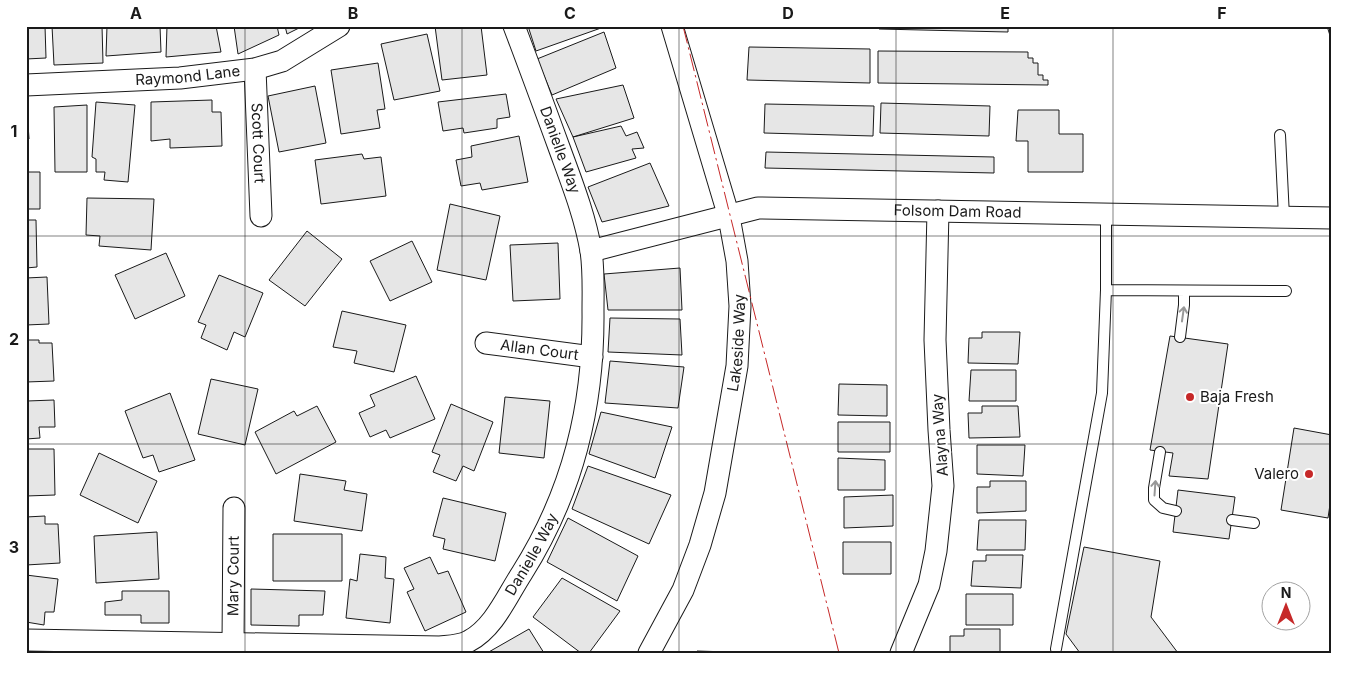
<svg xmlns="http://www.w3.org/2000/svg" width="1358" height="679" viewBox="0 0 1358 679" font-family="Inter,sans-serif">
<rect width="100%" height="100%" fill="#fff"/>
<path fill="#e6e6e6" stroke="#1a1a1a" d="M26,26h19l1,32 -20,1z
M52,26h50l1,37 -49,2z
M107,26h53l1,26 -55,4z
M167,26h49l5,26 -55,5z
M234,26h43l2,9 -41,19z
M285,26h18l-16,8z
M435,26h46l6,49 -45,5z
M528,26h72l1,2 -65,23z
M730,26h140v2z
M879,26h129v6l-129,-3z
M1327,26h5v16z
M604,32l12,36 -64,27 -15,-36z
M427,34l13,57 -46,9 -13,-56z
M749,47l121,2v34l-123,-3z
M878,51l150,1v6h5v5h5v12h5v5h5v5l-170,-2z
M378,63l7,46 -8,1 3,18 -39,6 -10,-64z
M623,85l11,33 -61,19 -17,-38z
M315,86l11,57 -47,9 -11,-56z
M506,94l4,23 -13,2v9l-33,5 -1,-5 -20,3 -5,-29z
M212,100v12h9l1,34 -52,2v-9l-19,2v-39z
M96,102l39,3 -7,77 -24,-2 1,-8h-9v-13l-4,-2z
M881,103l109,3 -1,30 -109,-3z
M765,104l109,2 -1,30 -109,-3z
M87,105v67h-32l-1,-65z
M26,109h1l2,30h-3z
M1018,110h41v24h24v38h-55v-31h-12z
M621,126l5,10 11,-4 7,16 -12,1 4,9 -50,14 -13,-35z
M519,136l9,46 -46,8 -2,-7 -19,3 -5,-26 16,-3 -1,-11z
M766,152l228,5v16l-229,-5z
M362,154l2,5 17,-2 5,39 -65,8 -6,-44z
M650,163l19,43 -67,16 -14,-35z
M26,172h14v37h-14z
M87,198l67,1 -3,51 -52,-4 1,-10 -14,-1z
M450,204l50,12 -14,64 -49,-10z
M26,220h10l1,47 -11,1z
M307,231l35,28 -37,47 -36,-26z
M412,241l20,41 -42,19 -20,-40z
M558,243l2,56 -47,2 -3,-56z
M166,253l19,43 -50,23 -20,-44z
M680,268l2,42h-74l-4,-36z
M219,275l44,18 -18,44 -11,-5 -7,18 -26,-12 5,-13 -8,-3z
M47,277l2,47 -23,1v-47z
M342,311l64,14 -12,47 -40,-9 3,-12 -24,-4z
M610,318l70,1 2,36 -74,-3z
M982,332h38l-2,32 -50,-1 1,-25h13z
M1170,336l58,8 -20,135 -39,-3 4,-23 -23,-3z
M26,340h13v3h13l2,38 -28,1z
M610,361l74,6 -6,41 -73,-5z
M971,370h45v31h-47z
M416,376l19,43 -45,19 -4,-8 -16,7 -11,-24 16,-7 -5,-11z
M211,379l47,10 -13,56 -47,-11z
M839,384l48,1v31l-49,-1z
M26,393l1,8 27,-1 1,27h-16l1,11 -14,1z
M170,393l25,67 -36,12 -6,-17 -10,3 -18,-47z
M505,397l45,4 -6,57 -45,-5z
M451,404l42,18 -19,49 -11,-5 -7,15 -23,-9 7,-17 -8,-3z
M317,406l19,36 -60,32 -21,-42 39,-21 3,5z
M982,406h36l2,31 -51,1 -1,-25h14z
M601,412l71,15 -17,51 -66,-24z
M838,422h52v30h-52z
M1294,428l38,7v56l-4,27 -47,-8z
M977,445h48l-2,31 -46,-2z
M26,449h28l1,46 -29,1z
M99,453l58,28 -19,42 -58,-28z
M838,458l47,2v30h-47z
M588,466l83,29 -22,49 -77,-35z
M300,474l46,7 -2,9 23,4 -5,37 -68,-10z
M990,481h36v30l-49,2v-26h13z
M1178,490l57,7 -6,42 -56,-7z
M893,495v31l-49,2v-31z
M443,498l63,15 -11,48 -52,-12 2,-10 -12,-3z
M45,516v8h13l2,39 -34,2v-48z
M568,518l70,38 -21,45 -70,-39z
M979,520h47l-1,30h-48z
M157,532l2,47 -63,4 -2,-47z
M273,534h69v47h-69z
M843,542h48v32h-48z
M1084,547l76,14 -9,56 27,36h-98l-14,-19z
M360,554l26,3 -1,21 9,1 -4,44 -44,-5 4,-39 7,2z
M986,555h37l-2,33 -50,-2 2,-25h13z
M430,557l8,17 10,-3 18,41 -41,19 -18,-39 7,-3 -10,-21z
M26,575l32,4 -4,33h-9l-1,13 -18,-3z
M562,578l58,33 -31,42h-8l-48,-36z
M251,589l74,2 -2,24h-24v11l-48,-1z
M122,591h47v32h-28v-8h-36v-13l17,-2z
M966,594h47v31h-47z
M529,629l15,24h-57z
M964,629h36v24h-50v-17h14z
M697,651l32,1v1h-32z"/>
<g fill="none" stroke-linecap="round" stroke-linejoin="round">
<g stroke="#1a1a1a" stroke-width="12">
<path id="service" d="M1280,135l4,82
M1106,214v76l180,1
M1180,337l4,-32v-14
M1160,452l-6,36v12l9,8 13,3
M1232,520l22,3
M1056,649l46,-256 4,-103"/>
</g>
<g stroke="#1a1a1a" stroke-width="23">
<g id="minor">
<path id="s1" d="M255,69l6,147"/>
<path id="s2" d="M26,85l154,-7 75,-9 27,-8 57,-35"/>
<path id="s3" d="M591,251l167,-43 574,10"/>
<path id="s4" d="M486,343l106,14"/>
<path id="s5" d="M26,640l414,7c10,-1 20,-1 29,-6 25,-13 38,-45 53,-68 51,-81 72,-167 71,-262 0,-20 1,-40 -2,-60 -6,-35 -19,-68 -31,-101 -15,-41 -30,-82 -46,-124"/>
<path id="s6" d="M233,644l1,-136"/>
<path id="s7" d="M649,653l34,-63 17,-45 15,-52 22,-127 3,-60 -3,-45 -8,-44 -57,-191"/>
<path d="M901,653l28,-68 7,-34 7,-65 -4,-56 -4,-90 3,-129"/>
</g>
</g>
<use href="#service" stroke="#fff" stroke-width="10"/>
<use href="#minor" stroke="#fff" stroke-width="21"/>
<path stroke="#c62828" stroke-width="1" stroke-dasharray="18 4 2.5 4" stroke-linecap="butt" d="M683,26l156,627"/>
</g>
<defs><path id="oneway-shaft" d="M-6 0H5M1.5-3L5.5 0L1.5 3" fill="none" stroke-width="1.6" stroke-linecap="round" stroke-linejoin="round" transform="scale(1.25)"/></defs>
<g stroke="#989898">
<use href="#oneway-shaft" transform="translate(1183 314) rotate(-82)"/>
<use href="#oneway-shaft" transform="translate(1155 488) rotate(-86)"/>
</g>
<path fill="none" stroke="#1a1a1a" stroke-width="1" stroke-opacity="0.55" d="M245,26v627M462,26v627M679,26v627M896,26v627M1113,26v627M26,236h1306M26,444h1306"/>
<g fill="#c62828" stroke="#fff" stroke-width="2">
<circle cx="1190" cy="397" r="5"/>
<circle cx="1309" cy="474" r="5"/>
</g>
<g text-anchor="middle" stroke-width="4" stroke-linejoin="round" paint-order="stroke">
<g font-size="15" fill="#1a1a1a" stroke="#fff">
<text dy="5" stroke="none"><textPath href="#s2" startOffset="162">Raymond Lane</textPath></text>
<text dy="5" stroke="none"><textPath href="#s1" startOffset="74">Scott Court</textPath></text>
<text transform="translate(560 150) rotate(70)" y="5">Danielle Way</text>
<text dy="5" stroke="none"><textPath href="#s3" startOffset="372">Folsom Dam Road</textPath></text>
<text dy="5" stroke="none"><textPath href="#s7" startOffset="326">Lakeside Way</textPath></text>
<text dy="5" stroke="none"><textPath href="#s4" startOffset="54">Allan Court</textPath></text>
<text transform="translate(940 435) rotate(-94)" y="5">Alayna Way</text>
<text dy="5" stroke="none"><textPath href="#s5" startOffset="552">Danielle Way</textPath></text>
<text dy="5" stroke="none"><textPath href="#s6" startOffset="68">Mary Court</textPath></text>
</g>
<g font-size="15" fill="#1a1a1a" stroke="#fff" text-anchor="start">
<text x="1200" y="402">Baja Fresh</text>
<text x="1299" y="479" text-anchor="end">Valero</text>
</g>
</g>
<rect width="1358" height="679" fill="none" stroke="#ffffff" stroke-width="55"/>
<g transform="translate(1286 606)"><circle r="24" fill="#ffffff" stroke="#a3a3a3"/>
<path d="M0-4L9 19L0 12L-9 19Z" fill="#c62828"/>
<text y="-8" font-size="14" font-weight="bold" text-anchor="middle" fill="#1a1a1a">N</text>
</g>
<rect x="28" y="28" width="1302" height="624" fill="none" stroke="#1a1a1a" stroke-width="2"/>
<g font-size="16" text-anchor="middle" font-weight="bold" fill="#1a1a1a">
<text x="136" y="19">A</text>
<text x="353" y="19">B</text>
<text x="570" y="19">C</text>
<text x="788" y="19">D</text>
<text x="1005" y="19">E</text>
<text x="1222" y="19">F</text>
<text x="14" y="137">1</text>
<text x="14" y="345">2</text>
<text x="14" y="553">3</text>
</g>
</svg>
